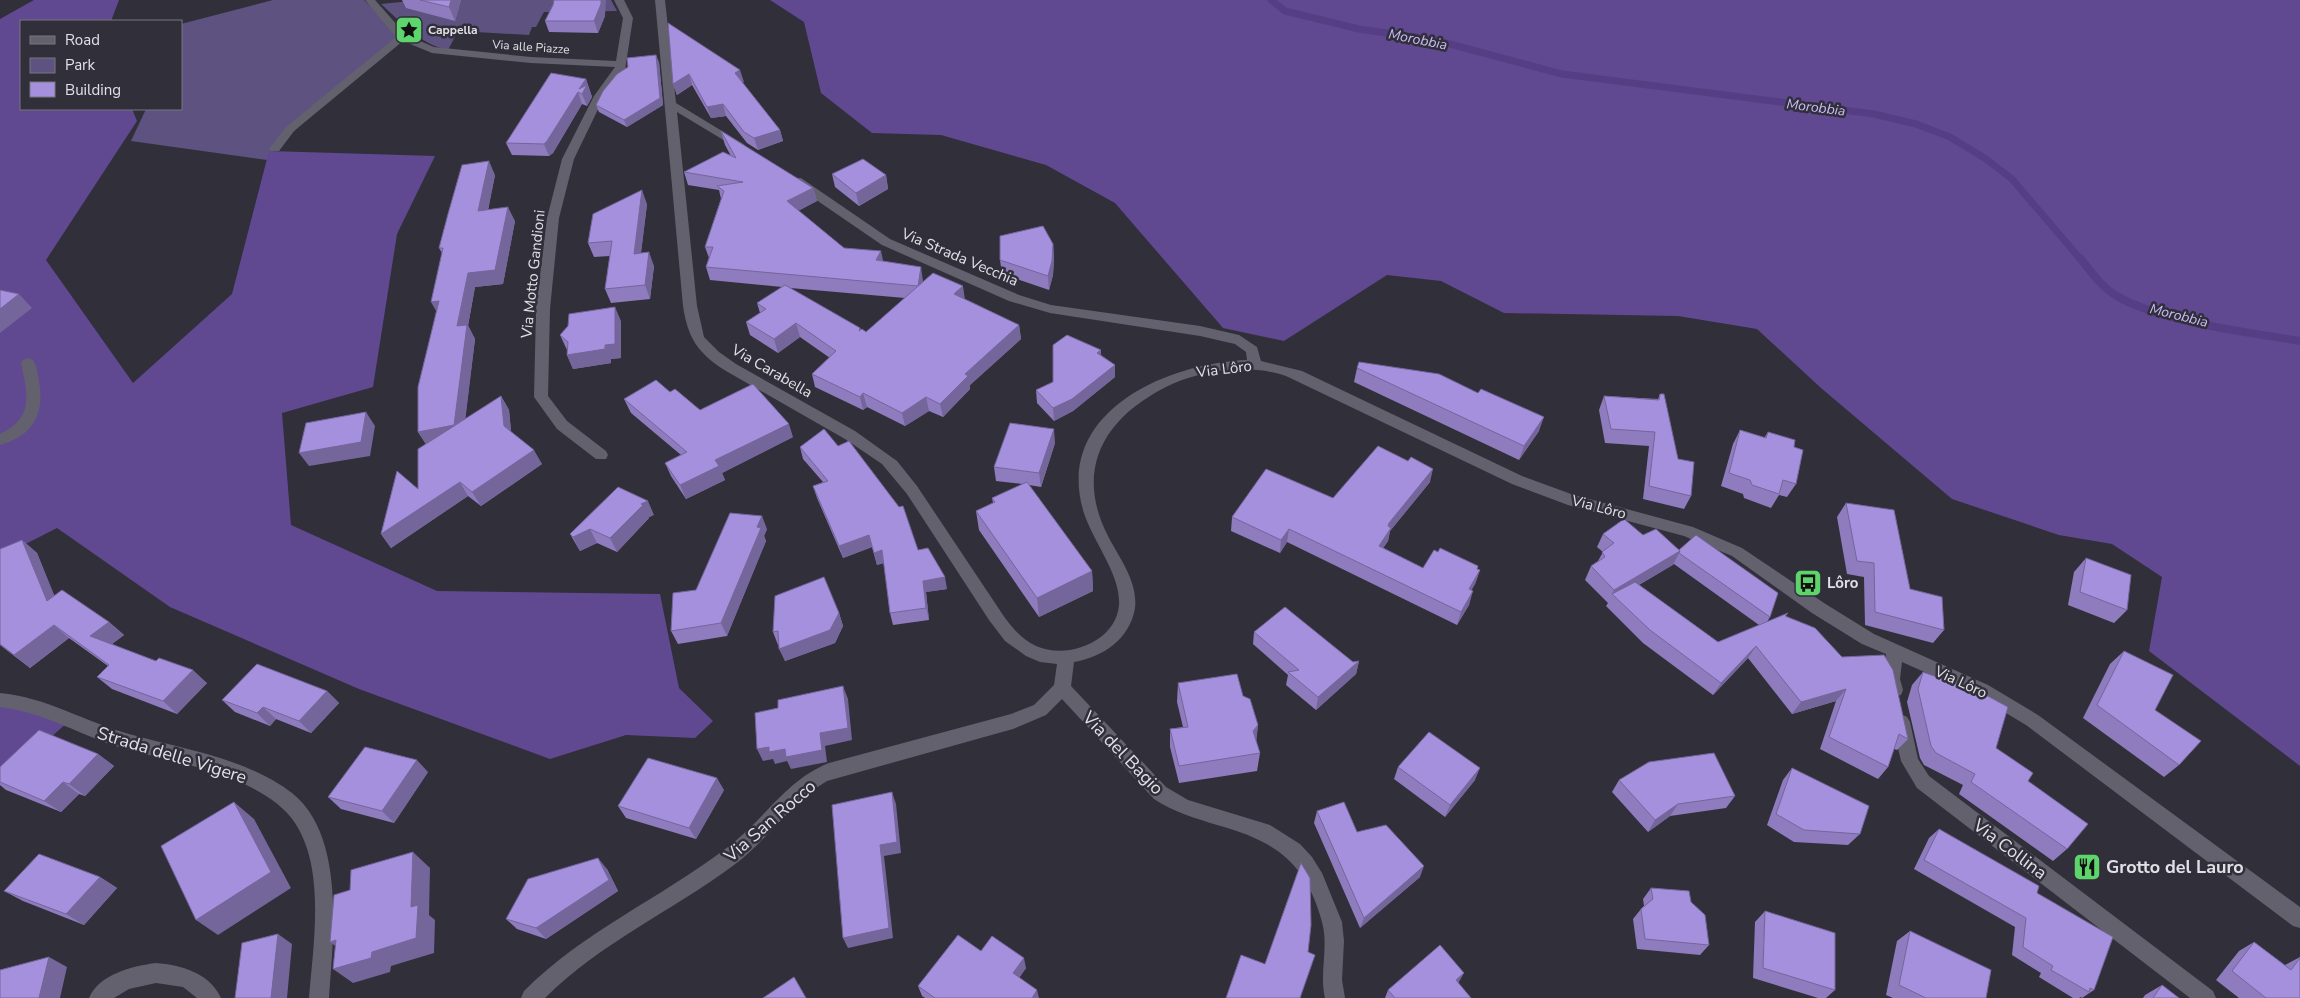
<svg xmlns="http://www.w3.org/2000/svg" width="2300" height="998" viewBox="0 0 2300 998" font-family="'Nunito Sans',sans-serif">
<rect width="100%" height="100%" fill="#312f3a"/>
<path fill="#5e5280" d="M273,0h91l38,37 -46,36 -81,76 -8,11 -136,-19 15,-32h35v-85z
M421,0h190l6,11 -73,1 -8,15h-4l-3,8 -71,-4 -10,19c-28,-6 -46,-27 -67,-46z"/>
<path fill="#604991" d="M34,0h85l-8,21h-90v88h111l5,12 -91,139 87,123 99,-89 37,-143 166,5 -38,78 -24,153 -91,26 9,112 146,66 223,3 19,94 34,33 -18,17 -69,-3 -76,24 -191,-70 -189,-82 -113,-79 -57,29v-538z
M770,0h1530v766l-151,-115 13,-74 -50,-33 -53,-9 -107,-36 -131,-111 -64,-59 -79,-13 -174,-3 -63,-32 -54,-6 -103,66 -61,-13 -108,-125 -69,-38 -105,-30 -69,-2 -51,-40 -17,-71z
M0,700l69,21 -69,62z"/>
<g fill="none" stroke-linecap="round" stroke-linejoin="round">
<path stroke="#553e84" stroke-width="7" d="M1271,0l14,11 74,18 76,11 127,34 312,40 42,10 34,13 36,22 26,20 70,82"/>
<path stroke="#553e84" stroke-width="8" d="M2081,259c10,13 20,27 34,36 45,27 132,37 185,46"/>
<path fill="#64616e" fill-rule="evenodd" d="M365,0h10l31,35 28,12 97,10 85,4 7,-43 -9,-18h10l9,18 -8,52 -21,27 -30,62 -15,59 -9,91 -2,87 19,25 39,30 2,4 -2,4h-10l-39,-30 -23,-32 2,-88 11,-91 15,-59 32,-63 21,-29 -84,-4 -99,-10 -29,-12 -109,90 -15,20h-8l-2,-2 17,-22 110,-90z
M655,0h10l11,103 69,42 -6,3 -4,-1 -58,-35 20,194 7,31 15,15 17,12 119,67 42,30 20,25 88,132c9,12 18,22 31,28 31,14 80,-4 83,-41 2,-31 -27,-64 -36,-95 -28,-99 85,-147 164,-150l-1,-8 -11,-8 -35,-8 -150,-23 -41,-12 -127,-56 -89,-61 -2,-3 2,-3h8l89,61 129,56 32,10 149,21 39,9 18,12 4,14 41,10 220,105 49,18 122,33 49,21 82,55 50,31 114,51 50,30 262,192v21l-7,-2 -267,-201 -50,-30 -74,-33 -2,17 3,11 -2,5 -6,2 -6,-2 -5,-16 2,-25 -24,-10 -50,-31 -80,-57 -48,-20 -116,-31 -56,-21 -226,-108c-38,-13 -87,-6 -122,12 -62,32 -90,84 -55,150 11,21 29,44 26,70 -5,31 -32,49 -61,54l-3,24 95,101 22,13 82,25 30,19 12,13 10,16 20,49 2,19 -2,39 3,18h-20c-6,-25 4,-51 -3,-76 -16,-60 -47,-81 -105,-97 -22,-7 -44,-13 -63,-26l-92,-100 -16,16 -33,14 -186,52c-35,20 -60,60 -93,84 -62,46 -134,78 -189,133h-24l3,-7c60,-60 137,-93 204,-144 35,-26 59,-68 101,-84l182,-49 23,-9 20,-20 3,-21 -17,-2 -14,-6 -21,-15 -16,-21 -82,-126 -25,-30 -37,-25 -119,-68c-28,-18 -38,-32 -43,-65z
M28,358l5,2c4,6 5,15 6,22 6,33 -7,54 -39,63v-11c34,-16 28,-39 21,-71l2,-3z
M0,693c46,4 85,29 129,41 54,15 117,24 163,59 54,43 41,145 37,205h-20c4,-52 17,-128 -14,-175 -13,-20 -36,-32 -57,-42 -36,-15 -75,-22 -113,-32 -42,-12 -80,-37 -125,-42z
M1901,714l6,3 3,5 8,37 11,17 284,215 3,7h-26l-273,-210 -16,-27 -9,-39 3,-5z
M156,963c25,2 54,10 65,35h-24l-14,-11 -27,-4 -27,6 -15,9h-25c10,-24 44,-32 67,-35z"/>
</g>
<path fill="#8e7cbe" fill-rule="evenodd" d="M402,0h59l-6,21 -49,-13z
M605,16l-7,17 -49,-1 -4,-11z
M668,23l76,59h-2l38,48 3,11 -25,9 -11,-7 -21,-27 -15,2 -19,-33 -15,10 -4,-11z
M659,62l4,43 -36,22 -28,-15 -3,-7z
M586,79l6,18 -5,9 -5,-2 -29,49 -4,3 -37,-1 -6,-12z
M721,131l92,57 4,13 -19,10 46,37 39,13 40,20v1l42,17 54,26 2,14 -51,46v4l-27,28 -14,-6 -24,15 -38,-19 -4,3 -48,-23 -3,-13 18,-16 -30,-21 -22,16 -28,-18 -4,-13 14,-9 -3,-10 25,-16 -72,-7 -4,-13 3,-9 -4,-11 16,-48 -2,-9 -31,-5 -4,-13 47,-16 -6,-11zM790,288l115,10 -39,34 -5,-2 -1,-2z
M832,174l54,1 2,14 -29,17 -24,-19z
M495,175l-7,35 27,11 -12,63 -28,3 -7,39 7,13 -10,80 36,-23 8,14 2,22 31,32 -61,42 -13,-10 -77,52 -10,-14 37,-45 8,-45 -8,-12 18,-120 6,-59 -3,-5z
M647,204l-6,49 13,13 -4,33 -39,4 -6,-14 5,-33 -16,1 -6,-14z
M1053,244l1,14 -1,17 -4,15 -47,-16 -2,-14z
M621,321v37l-10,1v4l-38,6 -6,-14v-5l-7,-15z
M1101,350v5l14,10v12l-42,34 -19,10 -17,-18 -1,-13 17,-8z
M1357,368l182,63 -20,29 -165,-78z
M670,392l30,18 93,27 -71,36 3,7 -39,19 -15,-23 -6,-13 16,-8 -50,-42 -7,-14z
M1660,394l18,65 13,37 -7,13 -41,-10 6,-53 -44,-3 -6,-33 5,-14 54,3z
M1740,430l24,8 4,-6 26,15 2,37 -9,13 -8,-2 -8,13 -27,-10 -1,-4 -22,-8 12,-42z
M1055,443l-14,44 -12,-2 63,86 1,20 -54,26 -60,-87 -3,-19 17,-8 -1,-5 31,-14 -27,-3 -2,-14z
M800,447l118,103 29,39 -21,3 3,28 -36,5 -3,-12 -6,-50 -7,2 -5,-18 -29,11 -26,-60 -4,-12 10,-4 -20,-23z
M1430,482l-40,49 -2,10 -5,7 40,20 15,-16 40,14 -1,3 3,1 -5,14 -4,7 -2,14 -12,20 -170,-83 -7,11 -49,-22 1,-14 101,-19z
M1846,503l64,86 34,41 -11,13 -68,-18 -1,-48 -17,-3 -10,-57z
M654,515l-5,2v1l-32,34 -20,-9 -17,8 -10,-17z
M767,529l-3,7 2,5 -39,95 -49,8 -7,-13 25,-41z
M1603,534l40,1 36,15 91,67 -3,5 21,-9 -2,3 122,123 -11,11 -3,-1 -6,18 -10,12 -58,-30 16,-48 -44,13 -44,-56 -35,37 -70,-52 -37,-37 2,-3 -23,-23 6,-14 7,-5 5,-9 -6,-5zM1674,564l85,61 -41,17 -79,-57z
M22,540l15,13 17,43 55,26 15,13 -12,9 95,39 -30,31 -65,-25 -15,-12 11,-11 -39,-28 -39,30 -30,-23z
M2086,558l41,52 -13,13 -46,-18 6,-33z
M839,613l4,13 -8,17 -50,18 -6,-16h-1l-5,-13z
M1254,632l99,30 6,-1 -3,13 -40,36 -30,-25 2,-10 -35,-31z
M2124,651l31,59 24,55 -15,12 -81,-59 27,-54z
M1923,672l73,76 32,33 39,68 -14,12 -94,-67 4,-9 -39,-20 -4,-7 -13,-56 5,-17z
M1178,683l65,13 15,29 -2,16 4,12 -3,18 -78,12 -9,-36v-18l13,-2 -6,-25z
M327,691l12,12 -28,30 -35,-14 -6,7 -35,-14 -13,-12z
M98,754l16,12 -29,30 -6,-2 -18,18 -55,-22 -6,-5v-18z
M1398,767l77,13 -30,37 -51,-38z
M1792,768l68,66 -12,11 -54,-3 -27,-17 16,-45z
M428,772l-34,51 -53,-14 -13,-12z
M1619,780l116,16 -9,12 -56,8 -22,16 -36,-40z
M724,790l-28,49 -70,-21 -8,-12z
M1317,811l40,21 63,45 -60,51 -46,-105z
M1939,829l98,64 57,97 -12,8 -1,-1 -2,1h-6l-34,-21 2,-4 -29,-18 3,-28 -101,-58 15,-31z
M607,869l11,22 -72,48 -29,-10 -11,-10z
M100,877l17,11 -33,37 -61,-24 -19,-10z
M1651,888l40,14 18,43 -9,10 -63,-6 -4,-30 8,-10 3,-3 -1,-7z
M1765,911l70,79 -9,8h-8l-65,-20 2,-56z
M1910,931l76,67h-93l-7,-3 11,-54z
M2254,942l31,23 15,-8v41h-61l-23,-18 23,-29z
M981,951l45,17 -7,10 20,20h-114l-3,-2 -4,-10z
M1458,983l13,15h-86l3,-8z
M2162,985l17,13h-36l2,-3z"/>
<path fill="#74659b" d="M451,0h10l-6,21 -6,-14z
M601,0h5l-1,16 -7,17 -4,-12z
M656,55l3,7 4,43 -36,22 -3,-7z
M740,70l4,12 -6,3 -3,-12z
M689,74l3,11 -15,10 -4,-11z
M586,79l6,18 -5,9 -5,-12 -3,-5z
M578,92l4,12 -29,49 -4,3 -5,-12z
M723,104l3,12 -15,2 -4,-11z
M780,130l3,11 -25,9 -4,-12z
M489,161l6,14 -10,50 -7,-14z
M886,175l2,14 -29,17 -3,-13z
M813,188l4,13 -27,14 -3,-14z
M642,190l5,14 -8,64 -5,-14z
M508,207l7,14 -12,63 -28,3 -7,38 7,14 -12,100 -36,7 -9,-14 39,-106 11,-53z
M1053,244l1,14 -1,17 -4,15 -1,-14z
M881,251l3,14 -8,-5z
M649,252l5,14 -4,33 -5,-14z
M921,267l2,14 -2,18 -3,-13z
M963,286l2,14 -11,-6z
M19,294l13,14 -32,25v-24z
M439,301v15l-8,-14z
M615,307l6,14v37l-10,1v4l-38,6 -6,-14 38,-10z
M796,323l4,14 -22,16 -4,-14z
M1019,325l2,14 -51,46v4l-27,28 -3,-13 25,-30z
M1101,350v13l-4,-10z
M1115,365v12l-42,34 -19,10 -1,-13z
M863,393l4,14 -4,3 -3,-13z
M501,396l8,14 3,30 -8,-14z
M926,397l3,14 -24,15 -3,-13z
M366,412l9,14 -5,30 -61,10 -10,-13z
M1544,417l-5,14 -20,29 5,-14z
M789,424l4,13 -71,36 3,7 -39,19 -6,-14 35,-25z
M1054,429l1,14 -14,44 -2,-14z
M534,450l8,14 -61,42 -9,-14z
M1433,469l-3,13 -40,49 -2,10 -12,18 3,-13 10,-23z
M460,482l8,14 -77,52 -10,-14z
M648,501l6,14 -5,2v1l-32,34 -7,-14 31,-34z
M762,516l5,13 -3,7 2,5 -39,95 -6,-13 36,-96z
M590,529l7,14 -17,8 -7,-14z
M1289,529l-2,13 -7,11 1,-13z
M869,535l3,12 -29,11 -4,-12z
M22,540l15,13 25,61 -15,-13z
M882,550l3,12 -8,3 -3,-12z
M1680,551l-7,14 -57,33 -4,-4 2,-4z
M1480,570l-5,14 -11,18 5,-13z
M1092,571l1,20 -54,26 -2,-19z
M945,577l2,12 -21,3 3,28 -3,-12 -3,-27z
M1473,591l-4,14 -12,20 4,-13z
M839,613l4,13 -8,17 -50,18 -6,-12z
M109,622l15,13 -19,14 -15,-13z
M54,625l15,13 -39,30 -16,-13z
M1756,646l-8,12 -35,37 8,-12z
M1359,661l-3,13 -40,36 2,-13z
M193,670l14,13 -30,31 -14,-13z
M843,686l5,13 4,41 -27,6 2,16 -36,7 -4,-8 -12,3 -2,-5 -10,2 -6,-12 63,-16z
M1846,689l-10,12 -44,13 9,-12z
M327,691l12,12 -28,30 -12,-12z
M263,707l13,12 -6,7 -13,-13z
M1258,725l-2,18 -3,-12z
M98,754l16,12 -29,30 -16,-12z
M417,760l11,12 -34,51 -12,-12z
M1480,768l-5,12 -30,37 5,-12z
M717,778l7,12 -28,49 -7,-11z
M63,782l16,12 -18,18 -17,-11z
M892,792l4,12 5,49 -17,3 9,82 -45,10 -5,-10 37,-93z
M234,802l20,17 37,69 -73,47 -22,-15z
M1678,804l-8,12 -22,16 7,-12z
M413,852l17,16 -1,47 6,5 -1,33 -43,13 -1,6 -37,11 -20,-14 39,-17 39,-45z
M598,858l9,11 11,22 -72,48 -10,-11z
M1424,866l-4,11 -60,51 4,-10z
M100,877l17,11 -33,37 -18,-11z
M278,934l14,10 -5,54h-16z
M336,940l14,17 -20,-15z
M49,957l18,10 -7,31h-21z
M1024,958l2,10 -11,15 -2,-10z
M1464,973l-8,14v-7z
M1037,990l2,8h-7z"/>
<path fill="#a590dd" stroke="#74659b" d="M420,0h31l-2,7z
M554,0h47v4l-7,17h-49l8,-16z
M668,23l72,47 -5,3 45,57 -26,8 -10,-6 -21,-28 -16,3 -18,-33 -16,10z
M656,55l4,43 -36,22 -28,-15 7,-14 14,-17 11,-7 -1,-9z
M551,73l35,6 -7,10 8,-4 -5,9 -4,-2 -31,49 -3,3 -38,-1z
M721,131l92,57 -26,13 57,47 37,3 -5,9 45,7 -3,19 -212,-19 7,-20h-8l19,-56 -7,-5 26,-4 -59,-10 39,-20 13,6z
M863,159l23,16 -30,18 -24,-19z
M489,161l-11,50 30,-4 -13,63 -27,3 -11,53 10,-1 -13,100 -36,7v-45l21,-86 -8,1 12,-54h-4l9,-34 14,-49z
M642,190l-8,64 15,-2 -4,33 -40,4 7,-48 -24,2 5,-29z
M1043,226l10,18 -1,17 -4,15 -48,-16v-24z
M933,273l30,13 -9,8 65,31 -54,49 3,2 -28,28 -14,-7 -24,16 -39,-20 -3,4 -48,-23 24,-23 -40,-28 -22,16 -28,-17 20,-13 -9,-6 28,-18 75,43 -1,3 3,-2 4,3z
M0,290l19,4 -19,15z
M615,307v37l-10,1v4l-38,6 1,-13 -8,-7 8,-9 1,-12z
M1067,335l34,15 -4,3 18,12 -43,34 -19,9 -17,-18 17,-8v-37z
M1359,362l80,12 39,19 3,-4 63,28 -20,29 -167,-78z
M656,380l14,12 5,-3 25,21 53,-26 36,40 -74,36 4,6 -39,19 -15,-22 22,-11 -63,-53z
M1660,394h4l14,65 16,3 -3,34 -42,-10 6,-54 -44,-3 -7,-33 55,4z
M501,396l3,30 30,24 -62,42 -12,-10 -79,52 16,-63 21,18v-40z
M366,412l-5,30 -62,11 7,-30z
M1010,423l44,6 -15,44 -45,-6z
M824,429l14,17 11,-5 50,66 4,-1 15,44 10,-2 17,29 -22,4 3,27 -36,5 -8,-63 -8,3 -5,-18 -30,11 -26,-60 15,-5 -28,-34z
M1740,430l26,8 2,-6 27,8 -1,7 9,3 -7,34 -13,-4 -4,14 -27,-9 -2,-5 -21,-7z
M1378,446l30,15 3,-4 22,12 -44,54 -1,3 3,2 -12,18 44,22 11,-18 4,2 2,-4 38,18 -1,3 3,1 -11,19 4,2 -12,21 -172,-83 -8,11 -49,-23 34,-48 67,29z
M1027,482l65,89 -55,27 -61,-87 19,-9 -3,-4z
M618,487l30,14 -7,3 2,1 -33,33 -20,-9 -17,8 -3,-3z
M1846,503l48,7 16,79 32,8 2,33 -69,-18 -1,-49 -17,-2z
M730,513l32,3 -5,11 4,1 -40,95 -50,8 2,-38 23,-3z
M1624,519l19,16 13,-6 24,22 -66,39 -23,-24 14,-9 -3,-5 12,-9 -11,-9z
M1696,535l82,58 -8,24 -91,-64 1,-2 -1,-1z
M22,540l25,61 15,-11 47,32 -19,14 66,25 3,-3 34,12 -30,31 -66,-24 12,-12 -55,-40 -40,30 -14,-11v-95z
M2086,558l45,17 -4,35 -47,-18z
M824,577l15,36 -9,17 -51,19 -1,-18 -5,1 2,-36z
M1635,582l83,60 70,-29 -3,3 30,12 27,29 42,-2 9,15 15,69 -9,-5 -11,33 -59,-30 17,-48 -45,13 -45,-56 -35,37 -71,-53 -38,-36z
M1285,607l68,55 6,-1 -41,36 -30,-25 11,-2 -45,-38z
M2124,651l49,24 -18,35 46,31 -22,24 -82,-60z
M257,664l70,27 -28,30 -36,-14 -6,6 -35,-13z
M1923,672l61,22 24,13 -12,41 37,25 -5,8 60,43 -21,25 -96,-67 4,-8 -39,-21 -5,-7 -13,-57z
M1237,674l6,22 7,3 8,26 -5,6 7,22 -81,13 -9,-37 18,-2 -10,-44z
M843,686l5,42 -28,5 2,17 -36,7 -1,-8 -16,3v-5l-12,2 -2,-36 23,-5v-8z
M39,730l59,24 -29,30 -6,-2 -19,19 -44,-19v-15z
M1429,732l51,36 -30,37 -52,-38z
M365,747l52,13 -35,51 -54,-14z
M1714,753l21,43 -57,8 -23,16 -36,-40 30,-18z
M648,758l69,20 -28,50 -71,-22z
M1792,768l77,38 -9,28 -56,-4 -28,-16z
M892,792l5,50 -17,3 9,83 -46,10 -11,-133z
M234,802l37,70 -75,48 -35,-74z
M1344,802l13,30 29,-7 38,41 -60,52 -47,-107z
M1939,829l100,57 -2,7 76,44 -19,53 -4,-2 -1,4 -38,-22 2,-4 -30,-19 3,-29 -102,-58z
M413,852l-2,55 7,-2 -2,33 -44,14 -1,6 -38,11 3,-29 -6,2 4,-47 16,-5 1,-20z
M39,854l61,23 -34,37 -62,-23z
M598,858l11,22 -73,48 -30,-9 22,-40z
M1301,863l9,15 1,47 -3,27 7,3 -15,43h-74l15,-43 24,9z
M1651,888l38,3 2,11 14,13 4,30 -64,-6 -4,-30 12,-10z
M1765,911l70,22v57l-72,-22z
M1910,931l81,39 -5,28h-60l-27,-13z
M278,934l-7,64h-36l7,-55z
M958,935l23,16 11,-15 32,22 -11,15 24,17 -5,8h-97l-17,-12z
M2254,942l37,28 9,-12v40h-34l-34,-27z
M1440,945l24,28 -8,7 15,18h-76l-7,-8z
M49,957l-10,41h-39v-28z
M794,977l12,21h-43z
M2162,985l17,13h-26z"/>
<defs>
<g id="sight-square" transform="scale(1.4375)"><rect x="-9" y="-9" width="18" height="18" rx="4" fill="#5dd56c" stroke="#312f3a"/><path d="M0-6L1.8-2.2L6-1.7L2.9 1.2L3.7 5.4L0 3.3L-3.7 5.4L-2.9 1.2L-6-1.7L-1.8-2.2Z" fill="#111"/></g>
<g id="bus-square" transform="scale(1.4375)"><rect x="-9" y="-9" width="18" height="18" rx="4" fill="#5dd56c" stroke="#312f3a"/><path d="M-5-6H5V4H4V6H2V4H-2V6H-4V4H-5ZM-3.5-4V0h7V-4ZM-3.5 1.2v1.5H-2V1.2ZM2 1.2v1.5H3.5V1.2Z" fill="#111"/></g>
<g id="restaurant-square" transform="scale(1.4375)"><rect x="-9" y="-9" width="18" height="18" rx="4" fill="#5dd56c" stroke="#312f3a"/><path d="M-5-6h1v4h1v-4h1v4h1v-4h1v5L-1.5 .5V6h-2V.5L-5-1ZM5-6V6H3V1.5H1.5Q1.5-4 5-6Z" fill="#111"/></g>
</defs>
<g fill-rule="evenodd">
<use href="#sight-square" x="409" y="30"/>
<use href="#bus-square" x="1808" y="583"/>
<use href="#restaurant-square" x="2087" y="867"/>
</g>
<g text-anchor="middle" stroke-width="5" stroke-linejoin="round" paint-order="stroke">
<g font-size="12" font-weight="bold" fill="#e2e0e7" stroke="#312f3a" text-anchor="start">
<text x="428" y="34">Cappella</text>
</g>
<g font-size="12" fill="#e2e0e7" stroke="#312f3a">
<text transform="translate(531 47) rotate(4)" y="4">Via alle Piazze</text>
</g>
<g font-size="14" font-style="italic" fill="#cbbcf9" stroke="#312f3a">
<text transform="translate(1418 39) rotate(11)" y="5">Morobbia</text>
<text transform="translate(1816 107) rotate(7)" y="5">Morobbia</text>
<text transform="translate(2179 315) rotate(14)" y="5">Morobbia</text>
</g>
<g font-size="15" fill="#e2e0e7" stroke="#312f3a">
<text transform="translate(960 257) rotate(23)" y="5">Via Strada Vecchia</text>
<text transform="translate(533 274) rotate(-84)" y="5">Via Motto Gandioni</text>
<text transform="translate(1224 369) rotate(-7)" y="5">Via Lôro</text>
<text transform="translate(772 371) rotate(30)" y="5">Via Carabella</text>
<text transform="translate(1599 507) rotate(15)" y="5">Via Lôro</text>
<text transform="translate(1961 682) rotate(25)" y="5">Via Lôro</text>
</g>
<g font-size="15" font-weight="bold" fill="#e2e0e7" stroke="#312f3a" text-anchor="start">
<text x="1827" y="588">Lôro</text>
</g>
<g font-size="18" fill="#e2e0e7" stroke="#312f3a">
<text transform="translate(1123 753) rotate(46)" y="6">Via del Bagio</text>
<text transform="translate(172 755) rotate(17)" y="6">Strada delle Vigere</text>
<text transform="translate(770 821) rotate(-41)" y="6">Via San Rocco</text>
<text transform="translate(2010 849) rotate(37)" y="6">Via Collina</text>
</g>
<g font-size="18" font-weight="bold" fill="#e2e0e7" stroke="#312f3a" text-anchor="start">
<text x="2106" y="873">Grotto del Lauro</text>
</g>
</g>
<rect x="20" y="20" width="162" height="90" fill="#312f3a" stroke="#78767f"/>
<rect x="30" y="36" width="25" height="8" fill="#64616e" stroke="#78767f"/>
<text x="65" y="45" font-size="15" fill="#e2e0e7">Road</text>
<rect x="30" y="58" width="25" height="15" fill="#5e5280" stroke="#78767f"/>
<text x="65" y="70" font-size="15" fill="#e2e0e7">Park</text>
<rect x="30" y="82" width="25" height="15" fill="#a590dd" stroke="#78767f"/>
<text x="65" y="95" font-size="15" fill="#e2e0e7">Building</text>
</svg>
